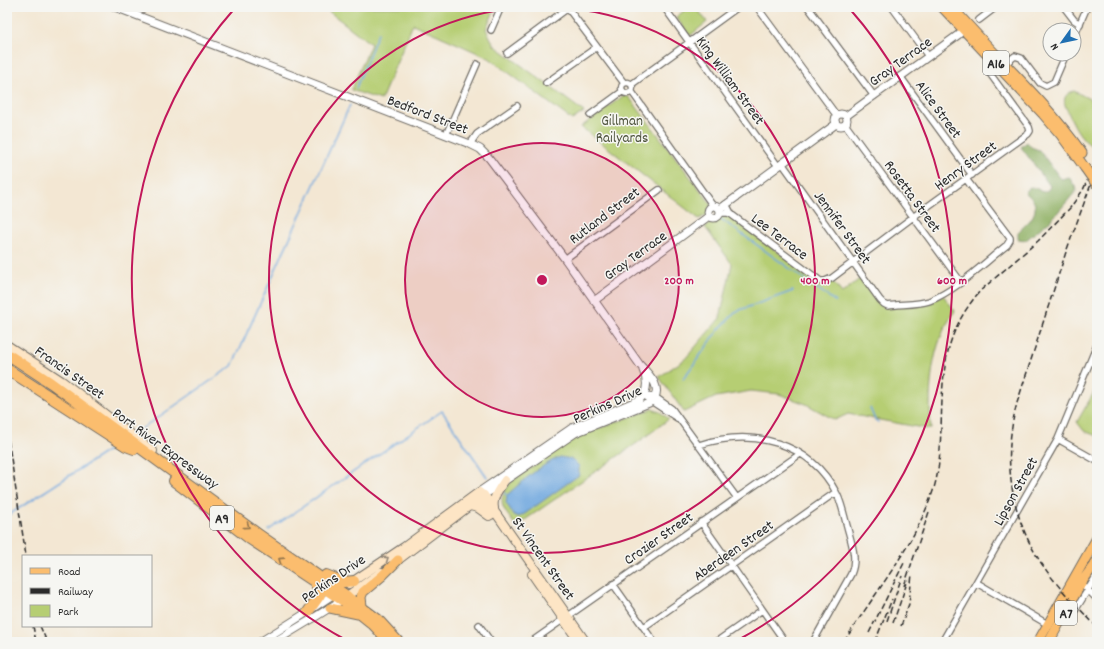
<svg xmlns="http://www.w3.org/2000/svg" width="1104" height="649" viewBox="0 0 1104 649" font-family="Dekko,sans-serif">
<rect width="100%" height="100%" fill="#f6f6f2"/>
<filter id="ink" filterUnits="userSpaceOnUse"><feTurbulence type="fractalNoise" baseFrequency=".025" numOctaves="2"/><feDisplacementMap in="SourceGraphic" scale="8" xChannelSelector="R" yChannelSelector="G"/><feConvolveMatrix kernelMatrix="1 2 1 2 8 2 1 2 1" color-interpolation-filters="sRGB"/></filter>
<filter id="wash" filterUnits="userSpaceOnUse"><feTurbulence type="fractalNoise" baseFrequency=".012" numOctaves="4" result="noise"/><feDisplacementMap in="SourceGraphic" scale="16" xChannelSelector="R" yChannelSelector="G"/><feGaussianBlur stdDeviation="0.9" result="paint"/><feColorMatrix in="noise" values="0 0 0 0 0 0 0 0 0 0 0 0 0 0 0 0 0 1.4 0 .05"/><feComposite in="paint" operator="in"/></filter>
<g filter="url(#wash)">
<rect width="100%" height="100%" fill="#f3e7d3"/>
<path fill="#b6ce73" stroke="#707c4f" d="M323,7h173l-10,22 8,16 90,67 -12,8 -83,-62 -76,-34 -32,76 -30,-10 20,-46z
M689,7h7l11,15 -16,13h-2l-13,-18z
M1074,91l23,12v24l-3,20c-15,-7 -23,-28 -29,-42 -2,-7 1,-12 9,-14z
M623,96l6,1 82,107 -4,11 -8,4 -118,-92z
M725,213l99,73 9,-4 9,11 20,-16 22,30 40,-3 19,-9 12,16c-24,32 -27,79 -24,118h-3l-80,-15 -13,6 -29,-16 -27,-10 -28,-3 -35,6 -32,15 -25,-35 26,-18 35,-41 12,-54 -27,-37z
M1097,387v49l-13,-5 -7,-9z
M652,409l8,3 9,7 -29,22 -124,85c-14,-19 -21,-24 -4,-45l54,-37 18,-10z"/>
<path fill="#90b165" stroke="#5e6e48" d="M1027,142l4,5 8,3 22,29 8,-2 8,13 -25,29 -26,21 -8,-1v-7c8,-8 21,-17 16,-30 -2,-4 -6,-7 -9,-10l5,-4h6l6,4 6,-2 2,-4 -29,-39z"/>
<path fill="#71a8df" stroke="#4e6a85" d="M560,457l12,2 7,7v9l-53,38 -7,4 -5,-2 -8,-12 1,-8c17,-15 32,-29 53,-38z"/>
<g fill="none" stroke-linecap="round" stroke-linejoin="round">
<path stroke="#71a8df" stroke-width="1.5" d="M356,88l22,-55
M721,219l115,83
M683,379l37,-51 17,-17 56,-20
M870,408l5,12 3,2
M137,432l95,-66 118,-261
M504,493l3,2
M7,516l105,-68
M269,530l173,-119 45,66"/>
</g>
</g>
<g filter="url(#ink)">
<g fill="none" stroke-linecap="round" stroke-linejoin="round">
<g stroke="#716d66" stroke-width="8">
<path id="minor" d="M567,7l57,76
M664,7l114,159
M757,7l80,109
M808,7l66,89
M892,7l36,49
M1064,7l10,13 6,4
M979,20l17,-13
M491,30l10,-23
M1074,37l13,-30
M507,53l61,-45
M1006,63l9,-7 6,2 19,25 6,3 8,-4 12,-28
M900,76l72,99
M621.5 88a5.5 5.5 0 1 1 11 0a5.5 5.5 0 1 1-11 0Z
M546,83l51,-36
M632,84l106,-77
M632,92l81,114
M590,115l33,-24
M845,124l116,158
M446,135l31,-71
M470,144l7,-10 40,-28
M782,163l98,137 4,4 4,2c13,-2 29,-1 41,-5 28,-11 55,-38 78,-56l3,-5v-2l-44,-59
M721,213h7l4,2 -6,-11
M732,215l87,65 4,2 9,-4 81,-61 115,-83 2,-3 -1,-4 -41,-56
M565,259l94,-69
M643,396l12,1 17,12 65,89
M648,399l29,19
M1058,439l39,22
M699,445c53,-17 111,-4 138,49 5,10 7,22 10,32 4,16 11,32 4,48l-38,68
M701,522l84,120
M977,583l72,42
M613,584l41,58
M1085,587l12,12
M1063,618l8,-1 26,-42
M479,625l12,17
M644,627l192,-135
M531,642l269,-188
M716,642l46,-32
M942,642l116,-203 39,-94"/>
</g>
<g stroke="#716d66" stroke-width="9">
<path id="tertiary" d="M115,7l355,137 10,5 9,9 76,101 75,106c10,10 26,26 9,38l-74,30 -91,62
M835 120a6 6 0 1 1 12 0a6 6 0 1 1-12 0Z
M846,116l112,-81 8,-8
M708 212a6 6 0 1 1 12 0a6 6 0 1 1-12 0Z
M720,209l116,-85
M594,301l115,-85
M479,492l93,-64 67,-28c9,-8 9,-19 4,-30
M313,608l21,-14
M260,642l46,-29
M274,642l38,-23 33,-21"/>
</g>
<g stroke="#716d66" stroke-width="10">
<path id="secondary" d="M7,345l55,36 91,70
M479,492c8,4 11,12 16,20l91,130
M479,492l1,6 11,17
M470,506l8,2 11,8
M494,508c-2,-11 5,-19 11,-28
M394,563l90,-68
M532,574l47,68
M349,584l55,-37 75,-55
M347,596l34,-24"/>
</g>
<g stroke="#716d66" stroke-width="11">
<path id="primary" d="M1038,642l59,-104
M1049,642l32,-59 16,-22"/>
</g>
<g stroke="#716d66" stroke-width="11">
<path id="trunk" d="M942,7l101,107 18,21 24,33
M952,7c43,50 92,92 130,146
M347,596l31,23 21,23
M342,600l30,24 17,18
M362,606l-1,-9 2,-5 19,-16 16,-16
M330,608l28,6"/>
</g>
<g stroke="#716d66" stroke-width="12">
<path id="motorway" d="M7,354l44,29 207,151 89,62
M7,369l119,77 8,3
M174,481l76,58 92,61
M326,575l18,7 10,-1
M308,612l12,-17v-4l-5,-8"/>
</g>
<use href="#minor" stroke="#fff" stroke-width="5.5"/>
<use href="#tertiary" stroke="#fff" stroke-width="7"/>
<use href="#secondary" stroke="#fde5c5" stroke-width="8"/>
<use href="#primary" stroke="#fbbd6e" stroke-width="9"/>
<use href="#trunk" stroke="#fbbd6e" stroke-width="9"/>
<use href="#motorway" stroke="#fbbd6e" stroke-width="10"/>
<path stroke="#2b2b2b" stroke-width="1.5" stroke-dasharray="6 3" stroke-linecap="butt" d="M1094,176l-28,76 -49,151c-2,8 -4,16 -5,24 -8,48 4,101 32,140 15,22 35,41 53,60
M7,432l19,124
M904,586l25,-74
M887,621l15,-45
M893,623l15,-43
M33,626l3,16
M40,626l7,16
M901,626l8,-22 3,-30
M869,633l35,-70
M844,642c31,-50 70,-95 89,-151 7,-21 7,-42 8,-63 2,-56 1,-92 39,-137l58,-50 32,-33 13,-18 14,-31
M875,642l17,-43"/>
<g stroke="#716d66" stroke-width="11" stroke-linecap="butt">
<path id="trunk-bridge" d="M1085,168l12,17"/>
</g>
<use href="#trunk-bridge" stroke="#fbbd6e" stroke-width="9"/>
</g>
<defs><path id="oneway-chevron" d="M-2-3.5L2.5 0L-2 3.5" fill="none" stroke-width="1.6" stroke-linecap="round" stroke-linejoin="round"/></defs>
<g stroke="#93744c">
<use href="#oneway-chevron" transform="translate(247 526) rotate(36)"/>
<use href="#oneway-chevron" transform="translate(281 560) rotate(-147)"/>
</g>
<use stroke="#948878" href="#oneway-chevron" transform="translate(386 559) rotate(-34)"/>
</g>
<circle cx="542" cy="280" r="137" fill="#c2185b" fill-opacity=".12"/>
<g fill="none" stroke="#c2185b" stroke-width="2">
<circle cx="542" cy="280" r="137"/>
<path d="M544 7A273 273 0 1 1 540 7"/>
<path d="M346 640A410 410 0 0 1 235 8M849 8A410 410 0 0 1 738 640"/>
</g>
<g text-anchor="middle" stroke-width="3" stroke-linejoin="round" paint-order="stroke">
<g fill="#f6f6f2" stroke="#686867" stroke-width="1">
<rect x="983" y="51" width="26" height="24" rx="3"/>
<rect x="210" y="506" width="24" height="24" rx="3"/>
<rect x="1055" y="601" width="22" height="24" rx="3"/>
</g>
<g font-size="14" font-weight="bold" fill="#2b2b2b">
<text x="996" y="68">A16</text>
<text x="222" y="523">A9</text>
<text x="1066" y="618">A7</text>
</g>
<g font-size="15" fill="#2b2b2b" stroke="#f6f6f2">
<text transform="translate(900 61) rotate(-36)" y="5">Gray Terrace</text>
<text transform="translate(731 80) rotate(54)" y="5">King William Street</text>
<text transform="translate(939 109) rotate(54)" y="5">Alice Street</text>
<text transform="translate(428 114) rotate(21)" y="5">Bedford Street</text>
<text transform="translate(965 165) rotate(-36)" y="5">Henry Street</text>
<text transform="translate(913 196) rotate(54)" y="5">Rosetta Street</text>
<text transform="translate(604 215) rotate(-37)" y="5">Rutland Street</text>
<text transform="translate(843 227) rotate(54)" y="5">Jennifer Street</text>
<text transform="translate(780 236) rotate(37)" y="5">Lee Terrace</text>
<text transform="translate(635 255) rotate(-36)" y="5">Gray Terrace</text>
<text transform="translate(70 372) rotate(35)" y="5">Francis Street</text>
<text transform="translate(607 404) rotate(-24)" y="5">Perkins Drive</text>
<text transform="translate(166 448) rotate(36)" y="5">Port River Expressway</text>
<text transform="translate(1015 491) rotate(-61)" y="5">Lipson Street</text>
<text transform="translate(658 538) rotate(-35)" y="5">Crozier Street</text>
<text transform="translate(733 550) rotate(-35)" y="5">Aberdeen Street</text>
<text transform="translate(544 558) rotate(55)" y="5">St Vincent Street</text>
<text transform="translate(333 578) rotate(-34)" y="5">Perkins Drive</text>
</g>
<g font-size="15" fill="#4e543d" stroke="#f6f6f2">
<text x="622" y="125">Gillman<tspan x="622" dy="17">Railyards</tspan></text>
</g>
</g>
<circle cx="542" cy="280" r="6" fill="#c2185b" stroke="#f6f6f2" stroke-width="2"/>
<g font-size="12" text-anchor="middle" font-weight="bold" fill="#c2185b" stroke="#f6f6f2" stroke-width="3" stroke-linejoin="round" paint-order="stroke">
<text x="679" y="284">200 m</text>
<text x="815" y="284">400 m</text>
<text x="952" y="284">600 m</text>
</g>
<rect width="1104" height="649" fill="none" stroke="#f6f6f2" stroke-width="24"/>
<rect x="22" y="555" width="130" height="72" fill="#f6f6f2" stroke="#a5a5a2"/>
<rect x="30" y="568" width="20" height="6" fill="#fbbd6e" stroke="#a5a5a2"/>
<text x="58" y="575" font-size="12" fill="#2b2b2b">Road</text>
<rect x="30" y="588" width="20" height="6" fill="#2b2b2b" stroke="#a5a5a2"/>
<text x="58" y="595" font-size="12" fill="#2b2b2b">Railway</text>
<rect x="30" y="605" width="20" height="12" fill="#b6ce73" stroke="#a5a5a2"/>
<text x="58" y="615" font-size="12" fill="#2b2b2b">Park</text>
<g transform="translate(1062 42) rotate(237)"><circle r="19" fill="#f6f6f2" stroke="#a5a5a2"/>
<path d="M0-3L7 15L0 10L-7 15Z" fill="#1f6fb2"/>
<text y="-6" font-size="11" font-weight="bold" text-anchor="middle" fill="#2b2b2b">N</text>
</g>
</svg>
